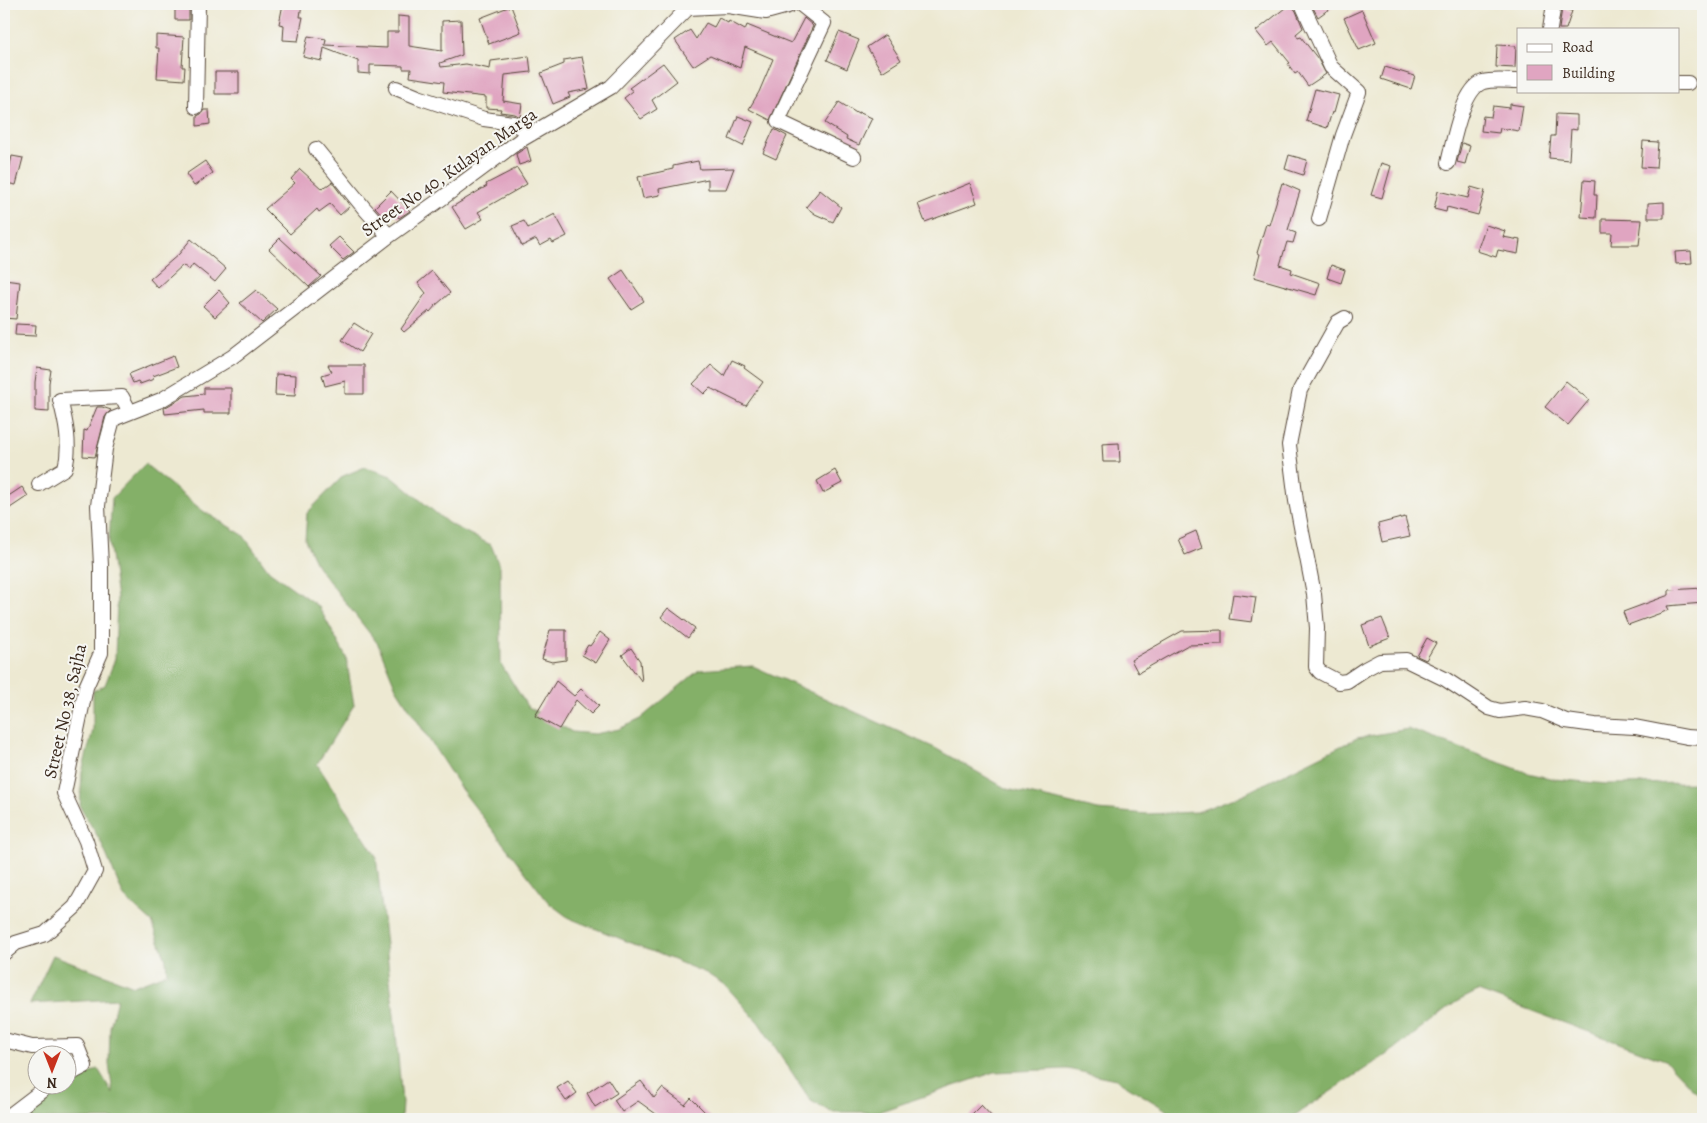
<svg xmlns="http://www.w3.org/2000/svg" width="1707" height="1123" viewBox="0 0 1707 1123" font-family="Alegreya,serif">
<rect width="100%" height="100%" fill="#f6f6f2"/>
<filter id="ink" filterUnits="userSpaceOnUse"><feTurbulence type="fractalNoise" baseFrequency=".02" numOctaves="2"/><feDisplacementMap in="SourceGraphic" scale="10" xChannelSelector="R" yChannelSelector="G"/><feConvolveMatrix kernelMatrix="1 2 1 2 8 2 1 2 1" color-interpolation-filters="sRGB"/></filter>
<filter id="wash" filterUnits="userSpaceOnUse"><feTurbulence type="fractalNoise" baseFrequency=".0096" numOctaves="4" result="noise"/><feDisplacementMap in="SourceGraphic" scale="20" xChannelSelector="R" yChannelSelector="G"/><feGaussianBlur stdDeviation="1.12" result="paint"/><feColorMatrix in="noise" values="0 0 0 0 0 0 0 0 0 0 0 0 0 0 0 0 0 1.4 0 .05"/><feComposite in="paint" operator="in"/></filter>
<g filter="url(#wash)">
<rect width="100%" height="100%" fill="#ede9d2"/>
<path fill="#84b068" stroke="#606d43" d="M145,464l58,47 40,24 26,36 50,36 27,50 8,48 -37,59 59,92 20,177 6,69 -1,17h-375l26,-27 16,-6v-2l30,-15 15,25 -4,-30 1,-37 7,-28 -87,5 23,-49 81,31 33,-13 -1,-13 -14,-38 -28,-25 -23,-55 -21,-35 2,-35 11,-42v-39l12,-6 10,-26 2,-61 -8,-57 3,-43z
M365,467l26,9 57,47 43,22 9,22 1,97 26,42 45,26 23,2 24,-5 21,-10 59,-49 54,-4 182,82 72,41 91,21 49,4 50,-2 47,-18 113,-56 51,-9 120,44 26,6 53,5 96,-1v310l-4,2 -34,-35 -187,-69 -22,11 -61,47 -106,70h-108l-65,-40 -49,-10 -72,3 -117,40h-47l-20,-11 -52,-78 -33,-37 -20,-13 -137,-55 -20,-15 -88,-114 -65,-101 -18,-44 -61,-78 -12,-26 2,-27 36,-37z"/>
<g id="blocks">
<path fill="#e0a5c1" d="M175,4h14v16h-14z
M283,4h19l-2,13h3l-5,24 -15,-1 1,-15 -5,-1z
M1290,4l6,7 7,17 -7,6 2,4 3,-1 17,22 8,15 -18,12 -10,-14 -3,2 -7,-10 2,-1 -17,-21 -5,4 -12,-15z
M1315,4h21l-18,13 -6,-11z
M511,6l10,26 -32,12 -9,-26z
M1562,8l10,3 -6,18h-7z
M1362,10l14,33 -17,7 -15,-32z
M398,16l11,1v29l33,5v-30l19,-1 1,35 -22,8 1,4 25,-3 24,5 1,-8 38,-5 2,16 -26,3 -2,26 19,3 -2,13 -5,-3 -15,-2 1,-3 -15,-1v-11l-43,-5 1,-10 -34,-5 1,-8h-8v-3l-33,-1v9l-12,-1v-12l-34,-13 -2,13 -19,-4 5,-21 18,3 -1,6 62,3v-16h11z
M719,18l9,5 1,-2 16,9 2,-5 44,18 13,-25 9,8 -43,94 -21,-11 10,-17 14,-33 -28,-12 -5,21 -30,-13 -17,11 -18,-26 15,-10 6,9 10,-16 8,4z
M839,32l20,8 -12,29 -20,-9z
M156,35l28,2 -2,30h3l-1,13 -27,-2 2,-30h-3z
M885,35l16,25 -19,12 -15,-25z
M1497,45l19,1 -1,22 -19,-1z
M582,57l7,32 -21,4 2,4 -17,7 -12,-31 23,-9v-4z
M663,63l14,18 -25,19 5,9 -16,10 -17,-21 9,-7 -4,-3z
M1385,67l30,9 -4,13 -30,-10z
M215,72h24v22h-24z
M1315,89l24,6 -5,18 -2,-1 -5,16 -21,-7z
M839,102l19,12v-2l14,6 -13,27 -13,-6 1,-2 -22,-14z
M1510,104l13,2 -4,25 -19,-3 -1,5 -18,-2 2,-15 8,1 2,-11 17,2z
M204,110h5l1,14 -13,2v-10l4,-2z
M1556,114l21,1v15l-6,-1 -2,31 -20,-2 2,-22h4z
M738,116l15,6 -10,24 -14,-7z
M774,129l13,7 -11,23 -13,-6z
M1643,141l15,1 -2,26 -15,-1z
M1462,143l8,3 -5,18 -8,-2z
M527,147l4,14 -12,4 -3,-11z
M1289,155l18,5 -4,15 -18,-6z
M12,156l11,2 -7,27 -10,-2z
M205,161l8,12 -19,13 -8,-12z
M698,161l2,8 34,-1 -8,21h-18v-10l-49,10 1,6 -17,3 -5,-21 35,-8v-3z
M1381,163l10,3 -9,32 -11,-3z
M517,168l10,16 -49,28 5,7 -17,10 -14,-22 35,-21 -1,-2z
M300,169l22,20 10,-7 18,24 -10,9 -10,-11 -11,8 -2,-3 -27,25 -25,-25 30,-26 -4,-4z
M1584,180l11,1 -1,14h3l-1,23 -15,-1z
M970,183l7,20 -52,19 -7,-18z
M1282,183l18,8 -12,39 8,3 -3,10 -6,-1 -7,23 12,4 -1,4 29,10 -4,12 -62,-18 6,-23 -3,-1 9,-29 3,1z
M1471,187l14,4 -7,24 -31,-8 -1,5 -12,-3 4,-18 30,7z
M820,190l21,17 -8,15 -18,-8 -9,-7z
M391,191l19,20 -11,7 -5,-6 -8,7 -11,-12z
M1664,202v16h-16v-15z
M555,214l12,22 -14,7 -2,-3 -11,6 -4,-7 -14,7 -10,-20 12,-5 4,7z
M1602,219l40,1 -3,25h-28l1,-12h-10z
M1486,225l19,6 -2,6 17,3 -2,14 -20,-4 -2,7 -19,-6z
M339,237l15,15 -11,8 -14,-14z
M280,238l41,38 -12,11 -40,-38z
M191,239l35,30 -11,13 -22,-18 -4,6 -6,-5 -25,23 -8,-9 29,-25z
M1691,251l1,12 -16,1 -1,-12z
M1331,265l14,5 -4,13 -14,-5z
M623,270l21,31 -13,8 -21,-30z
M432,271l18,22 -14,12 -6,7 -1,-1 -25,21 -3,-3 25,-36 -8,-10z
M4,280l16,2 -4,37 -12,-1z
M219,290l11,13 -15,14 -12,-11z
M256,290l21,19 -15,14 -22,-20z
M354,323l17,11 -11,18 -18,-12z
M16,324l20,1 -1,11 -20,-1z
M173,356l4,11 -24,9 1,3 -14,5 -2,-3 -5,2 -4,-9z
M732,360l13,6 -1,2 19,14 -17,24 -36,-18 -6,6 -11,-10 18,-19 13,11z
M328,365h36v29h-19v-13l-20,5 -3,-11 10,-3z
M37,368l14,2 -2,13v29l-14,-1v-29z
M276,374l20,1 -1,21 -20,-1z
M1566,381l23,19 -21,25 -23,-18z
M204,388h27v25h-27v-3l-39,4 -1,-6 21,-12 19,-2z
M97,407h5l9,3 -6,7 -10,40 -12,-1 1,-26 3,1z
M1119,443l1,19h-17l-1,-18z
M835,470l7,13 -19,10 -6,-12z
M22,487l6,9 -24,16v-13z
M1405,517l5,19 -28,6 -4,-18z
M1196,531l6,17 -17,7 -7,-16z
M1703,588v15l-36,3 2,4 -41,15 -5,-13 46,-17v-5z
M1233,594l23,3 -4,25 -23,-3z
M668,608l27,20 -7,10 -27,-21z
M1382,618l8,20 -21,8 -7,-21z
M550,630h16v30l-14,2 -10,-3z
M1222,630v14l-34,1 -50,28 -7,-13 51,-29z
M600,632l10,8 -14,23 -14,-8 6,-10 2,1z
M1427,638l9,5 -10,17 -9,-4z
M631,648l9,13 2,21 -20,-27z
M556,681l18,15 7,-7 18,17 -8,8 -15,-14 -17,29 -24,-13z
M608,1079l9,14 -22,14 -8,-14z
M568,1081l9,12 -11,8 -9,-13z
M641,1081l13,17 8,-10 23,17 6,-7 21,21h-49l-25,-18 -16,11 -8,-12z
M981,1105l13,14h-27z"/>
</g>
</g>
<g filter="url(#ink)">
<use href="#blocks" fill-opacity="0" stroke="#564739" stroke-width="1"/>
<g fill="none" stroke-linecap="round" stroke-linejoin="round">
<g stroke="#564739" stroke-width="16">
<path id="street" d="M800,4l24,19 -46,98 76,36
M1302,4l29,63 28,25 -16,43 -24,84
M1550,29l4,-25
M1678,83h10
M396,88l22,9 66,22 29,4 18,11
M196,107l2,-103
M316,149l48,59 25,28
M1448,163c5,-19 14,-74 35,-81 10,-3 25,-1 35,-1
M1345,318l-7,4 -4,7 -34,61 -11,55 7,56 18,93 3,34 -1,39 4,5 19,10 8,-1 18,-12 15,-8 26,-1 39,19 44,29 11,3 25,-3 17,3 24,10 29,4 40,2 52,10 16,1
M39,484l26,-16c6,-22 1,-46 -5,-68l62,-3 8,15
M4,953l12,-10 29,-9 30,-27 20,-36 -9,-30 -22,-48 22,-106 15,-34v-87l-3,-60 7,-57 8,-30 48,-19 71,-43 157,-121 52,-37 78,-58 92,-54 77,-79 40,-2 38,6 22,-6 2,-2
M4,1040l28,7 45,-1 8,20 -17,9
M8,1119l2,-4 38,-29"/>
</g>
<use href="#street" stroke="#fff" stroke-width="14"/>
</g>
</g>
<g text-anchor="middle" stroke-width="4" stroke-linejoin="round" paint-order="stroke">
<g font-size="18" fill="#3b2a1e" stroke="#f6f6f2">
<text transform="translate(449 172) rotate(-35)" y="6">Street No 40, Kulayan Marga</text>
<text transform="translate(65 711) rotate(-77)" y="6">Street No 38, Sajha</text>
</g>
</g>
<rect width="1707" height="1123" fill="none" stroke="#f6f6f2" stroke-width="20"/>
<rect x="1517" y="28" width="162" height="65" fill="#f6f6f2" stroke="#aba49d"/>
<rect x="1527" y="44" width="25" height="8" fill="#ffffff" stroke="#aba49d"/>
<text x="1562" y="52" font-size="15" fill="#3b2a1e">Road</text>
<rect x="1527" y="65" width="25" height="15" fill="#e0a5c1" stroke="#aba49d"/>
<text x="1562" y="78" font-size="15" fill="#3b2a1e">Building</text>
<g transform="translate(52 1070) rotate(180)"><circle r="24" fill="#f6f6f2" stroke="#aba49d"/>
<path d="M0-4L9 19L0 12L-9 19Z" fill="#c8321e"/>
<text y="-8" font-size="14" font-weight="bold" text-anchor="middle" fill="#3b2a1e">N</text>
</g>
</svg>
